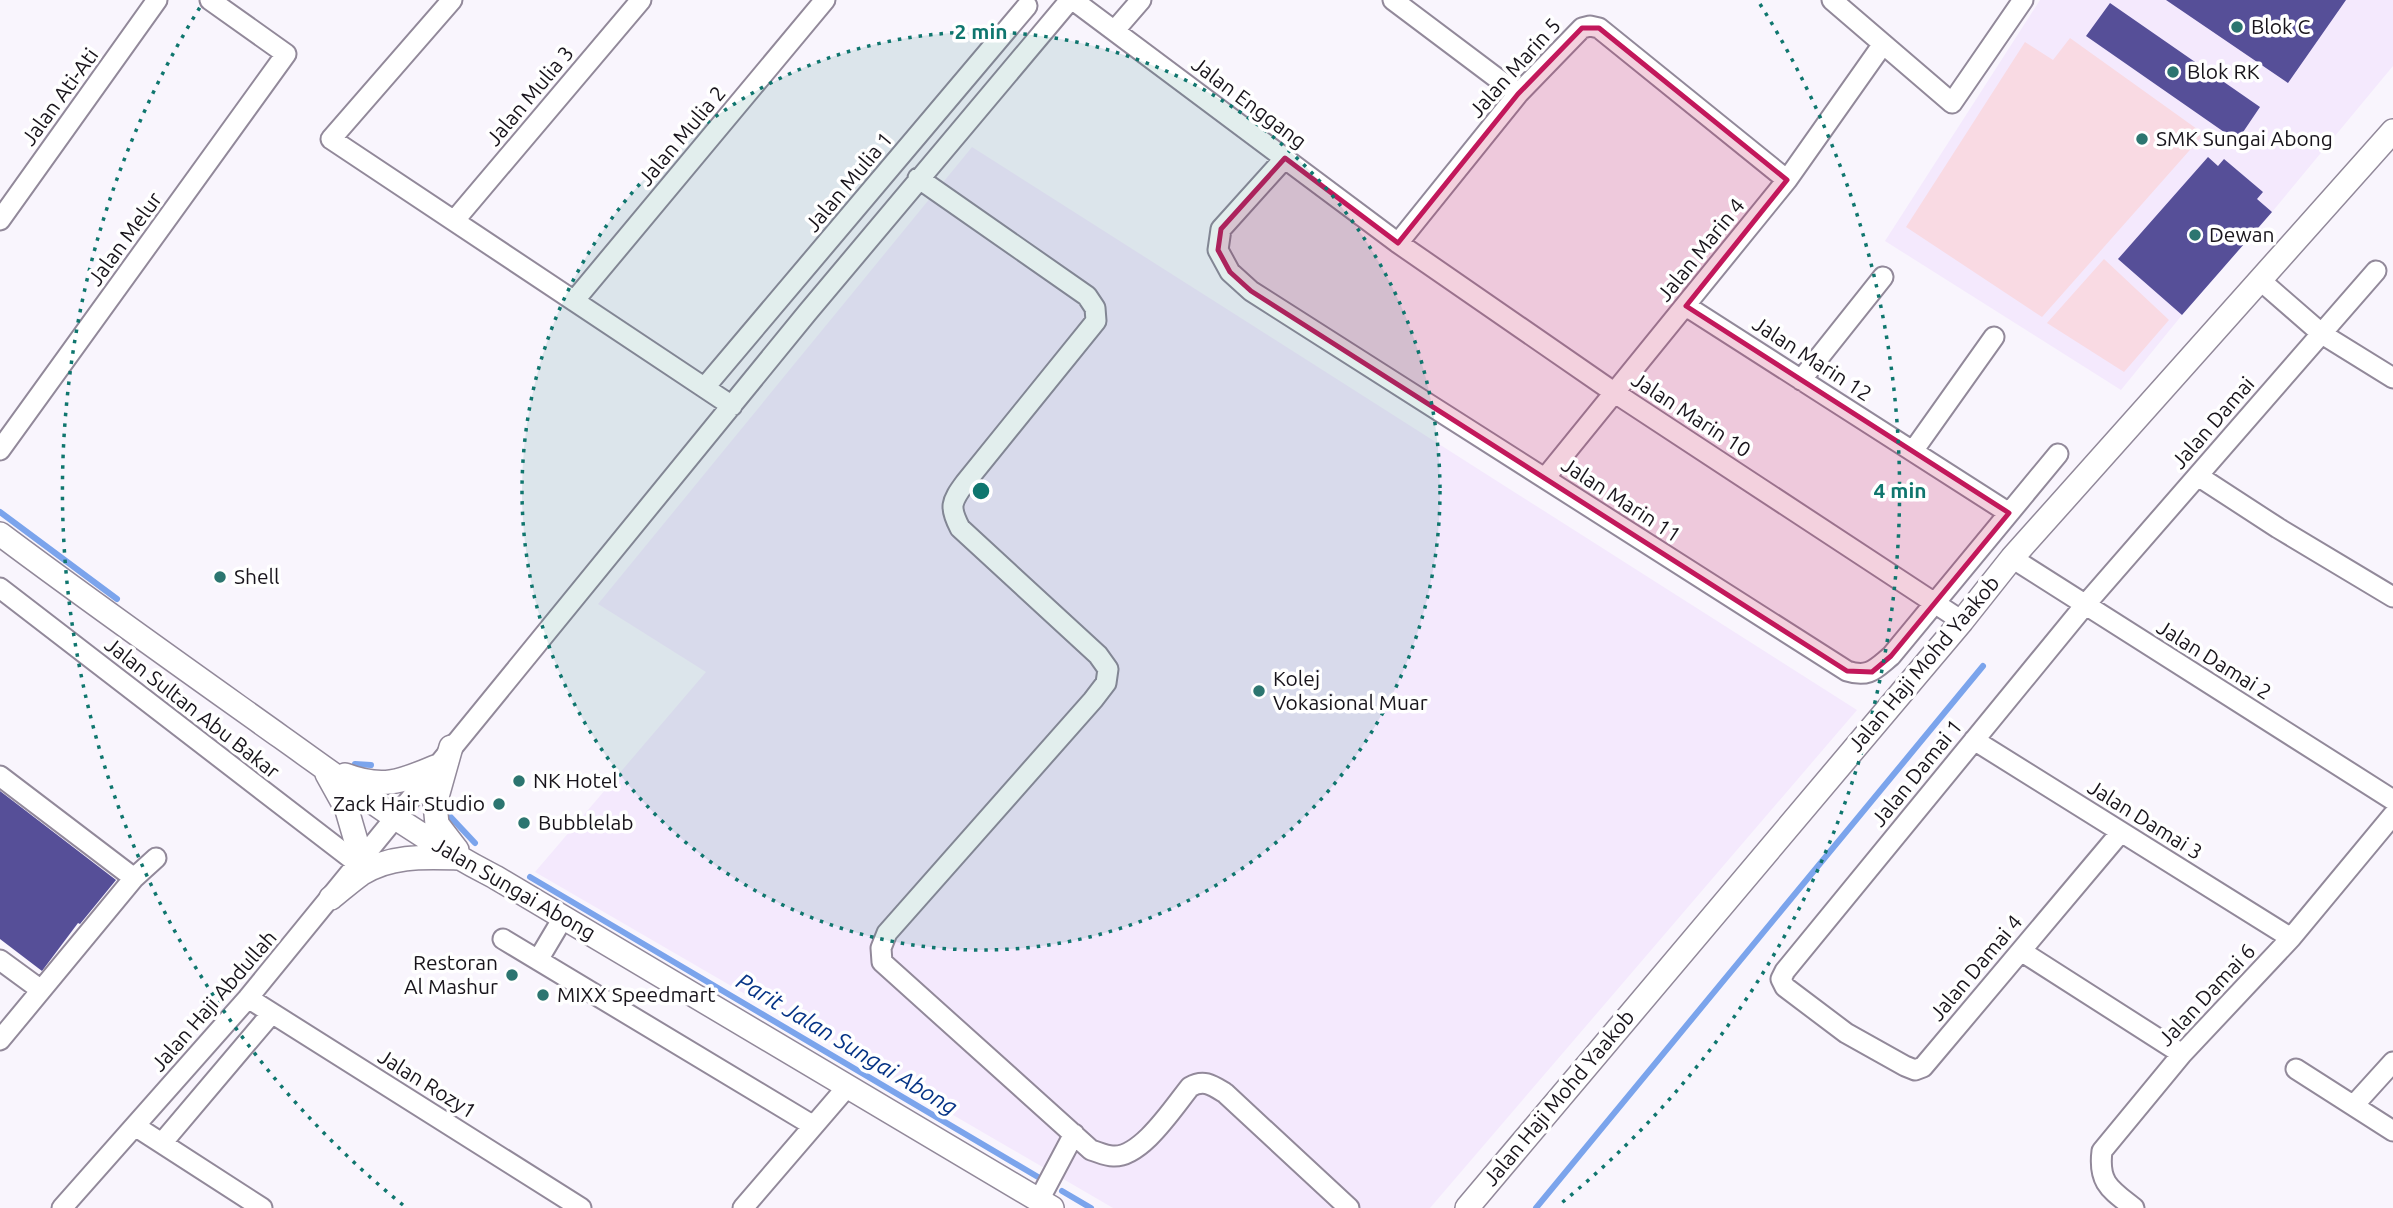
<svg xmlns="http://www.w3.org/2000/svg" width="2393" height="1208" viewBox="0 0 2393 1208" font-family="Ubuntu,sans-serif">
<rect width="100%" height="100%" fill="#f9f5fd"/>
<path fill="#f4e9fd" d="M2040,0h353v66l-121,146 -90,103 -61,75 -236,-149z
M972,147l885,563 -427,498h-317l-578,-336 171,-200 -108,-68z"/>
<path fill="#f9dae3" d="M2070,38l134,96 -162,183 -136,-90 119,-185 28,18z
M2104,259l65,61 -45,52 -77,-49z"/>
<g fill="none" stroke-linecap="round" stroke-linejoin="round">
<path stroke="#7ba4ec" stroke-width="6" d="M0,512l117,87
M355,764l16,1
M445,811l30,32
M530,877l508,300
M1062,1191l29,17
M1536,1208l447,-542"/>
</g>
<path fill="#564f98" d="M2166,0h180l-58,83z
M2110,3l150,104 -23,34 -151,-105z
M2208,157l10,9 6,-7 39,33 -6,7 15,13 -90,103 -64,-56z
M0,791l116,89 -36,44 -2,-1 -36,48 -42,-32z"/>
<g fill="none" stroke-linecap="round" stroke-linejoin="round">
<g stroke="#92899a" stroke-width="23">
<path id="minor" d="M452,0l-121,139 401,267
M1073,0l325,243 217,150 347,228
M1393,0l125,94
M1832,0l120,103 71,-103
M1115,30l26,-30
M1285,158l-64,71 -3,21 12,22 21,19 596,380c22,7 28,-2 44,-15l167,-202
M918,178l169,118 8,12 1,13 -131,162c-14,19 -16,24 -5,45l138,127 10,14 -2,14 -13,17 -206,233 -6,15 1,14 209,188c7,2 15,6 22,6 28,2 60,-48 77,-69 14,-8 22,-2 35,6l124,115
M0,220l157,-220
M454,221l187,-221
M1398,243l120,-149 64,-66 8,-2 9,2 188,152
M2260,280l62,54 71,44
M574,301l251,-301
M1686,306l323,207
M1801,380l82,-103
M705,387l322,-381
M0,450l286,-396 -76,-54
M1913,451l81,-114
M2198,476l80,52 115,69
M1545,478l242,-298 96,-136
M2012,558l381,242
M0,588l357,275
M1974,740l317,198
M0,776l134,102
M2121,832l-198,235 -8,3 -10,-4 -59,-33 -61,-46 -4,-8 4,-8 300,-366 291,-334
M503,939l309,186
M2021,951l161,103
M0,960l41,30
M538,960l25,-42
M248,998l333,210
M0,1040l134,-162 22,-20
M2296,1069l97,62
M2354,1105l39,-43
M135,1126l127,82
M162,1143l110,-130
M1039,1200l35,-66
M62,1208l186,-210 559,-685 263,-313
M743,1208l104,-121
M2134,1208c-24,-19 -36,-25 -32,-57l80,-97 109,-116 102,-123"/>
</g>
<g stroke="#92899a" stroke-width="26">
<path id="tertiary" d="M0,534c92,69 187,136 281,203 69,49 137,101 214,140l557,331
M451,747l-16,57 2,20 20,26
M327,774l20,36 14,48
M345,775c37,14 55,7 90,-8
M331,898c10,-8 20,-17 30,-24 29,-19 64,-17 97,-16
M1467,1208l495,-587 50,-63 381,-427"/>
</g>
<use href="#minor" stroke="#fff" stroke-width="19"/>
<use href="#tertiary" stroke="#fff" stroke-width="23"/>
</g>
<path fill="#c2185b" fill-opacity="0.2" stroke="#c2185b" stroke-width="5" stroke-linejoin="round" d="M1582,28h17l188,152 -101,126 323,207 -118,143 -19,16 -25,-1 -596,-380 -21,-19 -12,-22 3,-21 64,-71 113,85 120,-149z"/>
<circle cx="981" cy="491" r="459" fill="#0f766e" fill-opacity=".12"/>
<g fill="none" stroke="#0f766e" stroke-width="3.5" stroke-dasharray="3.5 7">
<circle cx="981" cy="491" r="459"/>
<path d="M403 1205A919 919 0 0 1 202 4M1760 4A919 919 0 0 1 1559 1205"/>
</g>
<g fill="#2c7570" stroke="#fff" stroke-width="2.5">
<circle cx="2237" cy="27" r="7"/>
<circle cx="2173" cy="72" r="7"/>
<circle cx="2142" cy="139" r="7"/>
<circle cx="2195" cy="235" r="7"/>
<circle cx="220" cy="577" r="7"/>
<circle cx="1259" cy="691" r="7"/>
<circle cx="519" cy="781" r="7"/>
<circle cx="499" cy="804" r="7"/>
<circle cx="524" cy="823" r="7"/>
<circle cx="512" cy="975" r="7"/>
<circle cx="543" cy="995" r="7"/>
</g>
<g text-anchor="middle" stroke-width="7" stroke-linejoin="round" paint-order="stroke">
<g font-size="21" fill="#18141b" stroke="#fff" text-anchor="start">
<text x="2251" y="34">Blok C</text>
<text x="2187" y="79">Blok RK</text>
<text x="2156" y="146">SMK Sungai Abong</text>
<text x="2209" y="242">Dewan</text>
<text x="234" y="584">Shell</text>
<text x="1273" y="686">Kolej<tspan x="1273" dy="24">Vokasional Muar</tspan></text>
<text x="533" y="788">NK Hotel</text>
<text x="485" y="811" text-anchor="end">Zack Hair Studio</text>
<text x="538" y="830">Bubblelab</text>
<text x="498" y="970" text-anchor="end">Restoran<tspan x="498" dy="24">Al Mashur</tspan></text>
<text x="557" y="1002">MIXX Speedmart</text>
</g>
<g font-size="21" fill="#18141b" stroke="#fff">
<text transform="translate(1515 68) rotate(-48)" y="7">Jalan Marin 5</text>
<text transform="translate(530 96) rotate(-50)" y="7">Jalan Mulia 3</text>
<text transform="translate(60 97) rotate(-54)" y="7">Jalan Ati-Ati</text>
<text transform="translate(1249 103) rotate(37)" y="7">Jalan Enggang</text>
<text transform="translate(682 136) rotate(-50)" y="7">Jalan Mulia 2</text>
<text transform="translate(849 182) rotate(-50)" y="7">Jalan Mulia 1</text>
<text transform="translate(125 239) rotate(-54)" y="7">Jalan Melur</text>
<text transform="translate(1701 250) rotate(-51)" y="7">Jalan Marin 4</text>
<text transform="translate(1812 359) rotate(33)" y="7">Jalan Marin 12</text>
<text transform="translate(1691 415) rotate(33)" y="7">Jalan Marin 10</text>
<text transform="translate(2213 423) rotate(-49)" y="7">Jalan Damai</text>
<text transform="translate(1621 500) rotate(33)" y="7">Jalan Marin 11</text>
<text transform="translate(2214 660) rotate(32)" y="7">Jalan Damai 2</text>
<text transform="translate(1924 664) rotate(-50)" y="7">Jalan Haji Mohd Yaakob</text>
<text transform="translate(192 708) rotate(38)" y="7">Jalan Sultan Abu Bakar</text>
<text transform="translate(1917 773) rotate(-51)" y="7">Jalan Damai 1</text>
<text transform="translate(2145 820) rotate(32)" y="7">Jalan Damai 3</text>
<text transform="translate(514 889) rotate(30)" y="7">Jalan Sungai Abong</text>
<text transform="translate(1976 968) rotate(-50)" y="7">Jalan Damai 4</text>
<text transform="translate(2207 995) rotate(-47)" y="7">Jalan Damai 6</text>
<text transform="translate(214 1001) rotate(-49)" y="7">Jalan Haji Abdullah</text>
<text transform="translate(427 1084) rotate(32)" y="7">Jalan Rozy1</text>
<text transform="translate(1559 1098) rotate(-50)" y="7">Jalan Haji Mohd Yaakob</text>
</g>
<g font-size="23" font-style="italic" fill="#063486" stroke="#fff">
<text transform="translate(847 1044) rotate(31)" y="8">Parit Jalan Sungai Abong</text>
</g>
</g>
<circle cx="981" cy="491" r="10" fill="#0f766e" stroke="#fff" stroke-width="3.5"/>
<g font-size="21" text-anchor="middle" font-weight="bold" fill="#0f766e" stroke="#fff" stroke-width="7" stroke-linejoin="round" paint-order="stroke">
<text x="981" y="39">2 min</text>
<text x="1900" y="498">4 min</text>
</g>
</svg>
